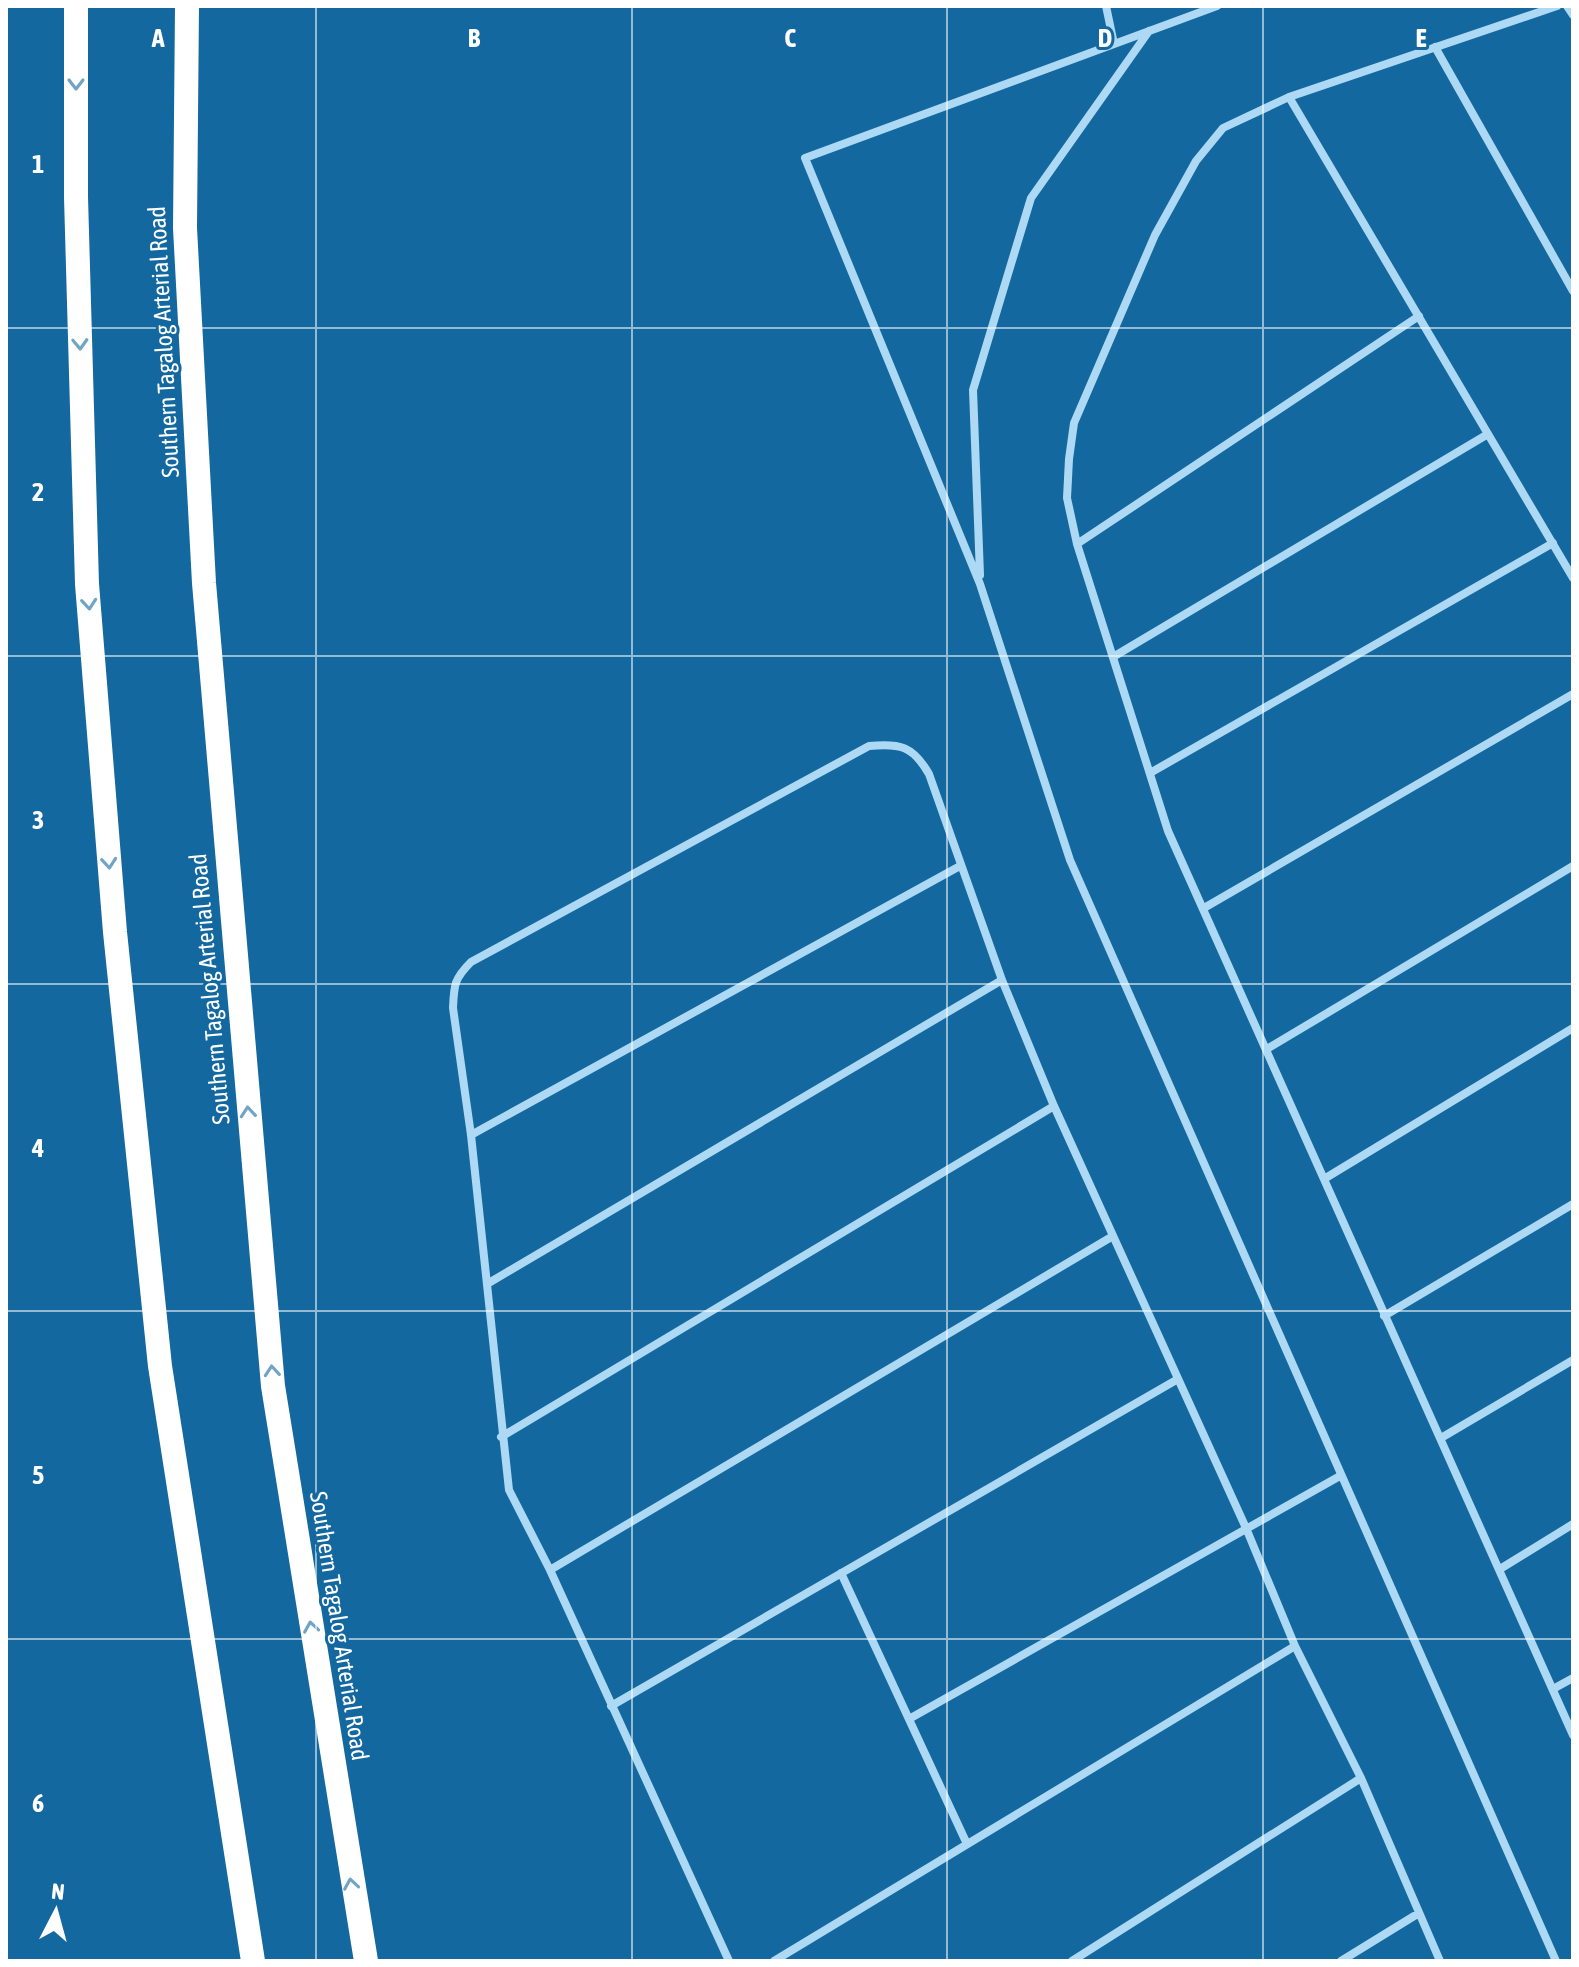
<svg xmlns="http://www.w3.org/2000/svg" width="1579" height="1967" viewBox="0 0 1579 1967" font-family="'Asap Condensed',sans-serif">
<rect width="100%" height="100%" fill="#1468a0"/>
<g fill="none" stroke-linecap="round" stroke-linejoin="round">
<path stroke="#add9f4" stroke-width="8" d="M1106,6l8,38
M1217,6l-412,152 175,426 90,276 486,1101
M1557,6l-268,91 -66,31 -27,33 -41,74 -81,188 -5,36 -2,39 10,46 91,287 405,904
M1567,6l6,9
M1435,47l138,244
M1289,97l284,481
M1077,544l342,-228
M980,575l-7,-185 58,-192 118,-167
M1113,657l375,-223
M1150,773l403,-230
M1204,908l369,-214
M1267,1049l306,-183
M471,1135l489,-269
M1324,1179l249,-151
M487,1284l515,-304
M1384,1316l189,-112
M501,1437l553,-331
M1441,1438l132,-78
M1500,1569l73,-45
M550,1570l563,-334
M841,1573l126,271
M1553,1689l20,-11
M611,1706l567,-327
M909,1719l431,-243
M729,1961l-179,-391 -41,-80 -38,-355 -18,-127c1,-23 1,-29 18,-46l398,-216c31,-3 44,0 60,28l73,206 52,126 192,422 49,118 66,132 79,183
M774,1961l521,-315
M1072,1961l289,-183
M1341,1961l78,-48"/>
<path stroke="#fff" stroke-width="24" d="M76,6v191l11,387 28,348 45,434 93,595
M187,6l-2,222 19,355 69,803 93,575"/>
</g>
<defs><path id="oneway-chevron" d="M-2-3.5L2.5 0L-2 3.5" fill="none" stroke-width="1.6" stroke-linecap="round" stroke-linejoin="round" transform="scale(2)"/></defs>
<g stroke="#72a4c6">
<use href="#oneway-chevron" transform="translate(76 84) rotate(90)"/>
<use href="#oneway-chevron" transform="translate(80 344) rotate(88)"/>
<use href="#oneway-chevron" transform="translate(89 604) rotate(85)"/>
<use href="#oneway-chevron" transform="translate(109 863) rotate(85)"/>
<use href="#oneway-chevron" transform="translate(248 1112) rotate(-95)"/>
<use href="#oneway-chevron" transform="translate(272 1371) rotate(-95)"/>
<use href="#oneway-chevron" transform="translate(311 1627) rotate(-99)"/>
<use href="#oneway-chevron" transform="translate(351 1884) rotate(-99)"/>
</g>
<path fill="none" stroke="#fff" stroke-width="2" stroke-opacity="0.55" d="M316,6v1955M632,6v1955M947,6v1955M1263,6v1955M6,328h1567M6,656h1567M6,984h1567M6,1311h1567M6,1639h1567"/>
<g text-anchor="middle" stroke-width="6" stroke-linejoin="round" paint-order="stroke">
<g font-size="24" fill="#fff" stroke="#1468a0">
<text transform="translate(164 342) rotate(-93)" y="8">Southern Tagalog Arterial Road</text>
<text transform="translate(210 989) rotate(-95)" y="8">Southern Tagalog Arterial Road</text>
<text transform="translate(339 1626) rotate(81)" y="8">Southern Tagalog Arterial Road</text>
</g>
</g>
<g font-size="26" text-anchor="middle" font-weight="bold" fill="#fff" stroke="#1468a0" stroke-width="6" stroke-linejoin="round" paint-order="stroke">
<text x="158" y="47">A</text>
<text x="474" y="47">B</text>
<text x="790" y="47">C</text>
<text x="1105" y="47">D</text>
<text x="1421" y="47">E</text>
<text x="38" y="173">1</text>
<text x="38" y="501">2</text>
<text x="38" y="829">3</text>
<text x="38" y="1157">4</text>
<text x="38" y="1484">5</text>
<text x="38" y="1812">6</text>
</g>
<rect width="1579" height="1967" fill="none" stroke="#ffffff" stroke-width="16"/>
<g transform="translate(56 1911) rotate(6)" stroke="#1468a0" stroke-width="6" paint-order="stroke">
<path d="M0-6L14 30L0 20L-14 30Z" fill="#ffffff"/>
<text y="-12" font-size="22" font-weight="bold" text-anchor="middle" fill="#ffffff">N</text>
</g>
</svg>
